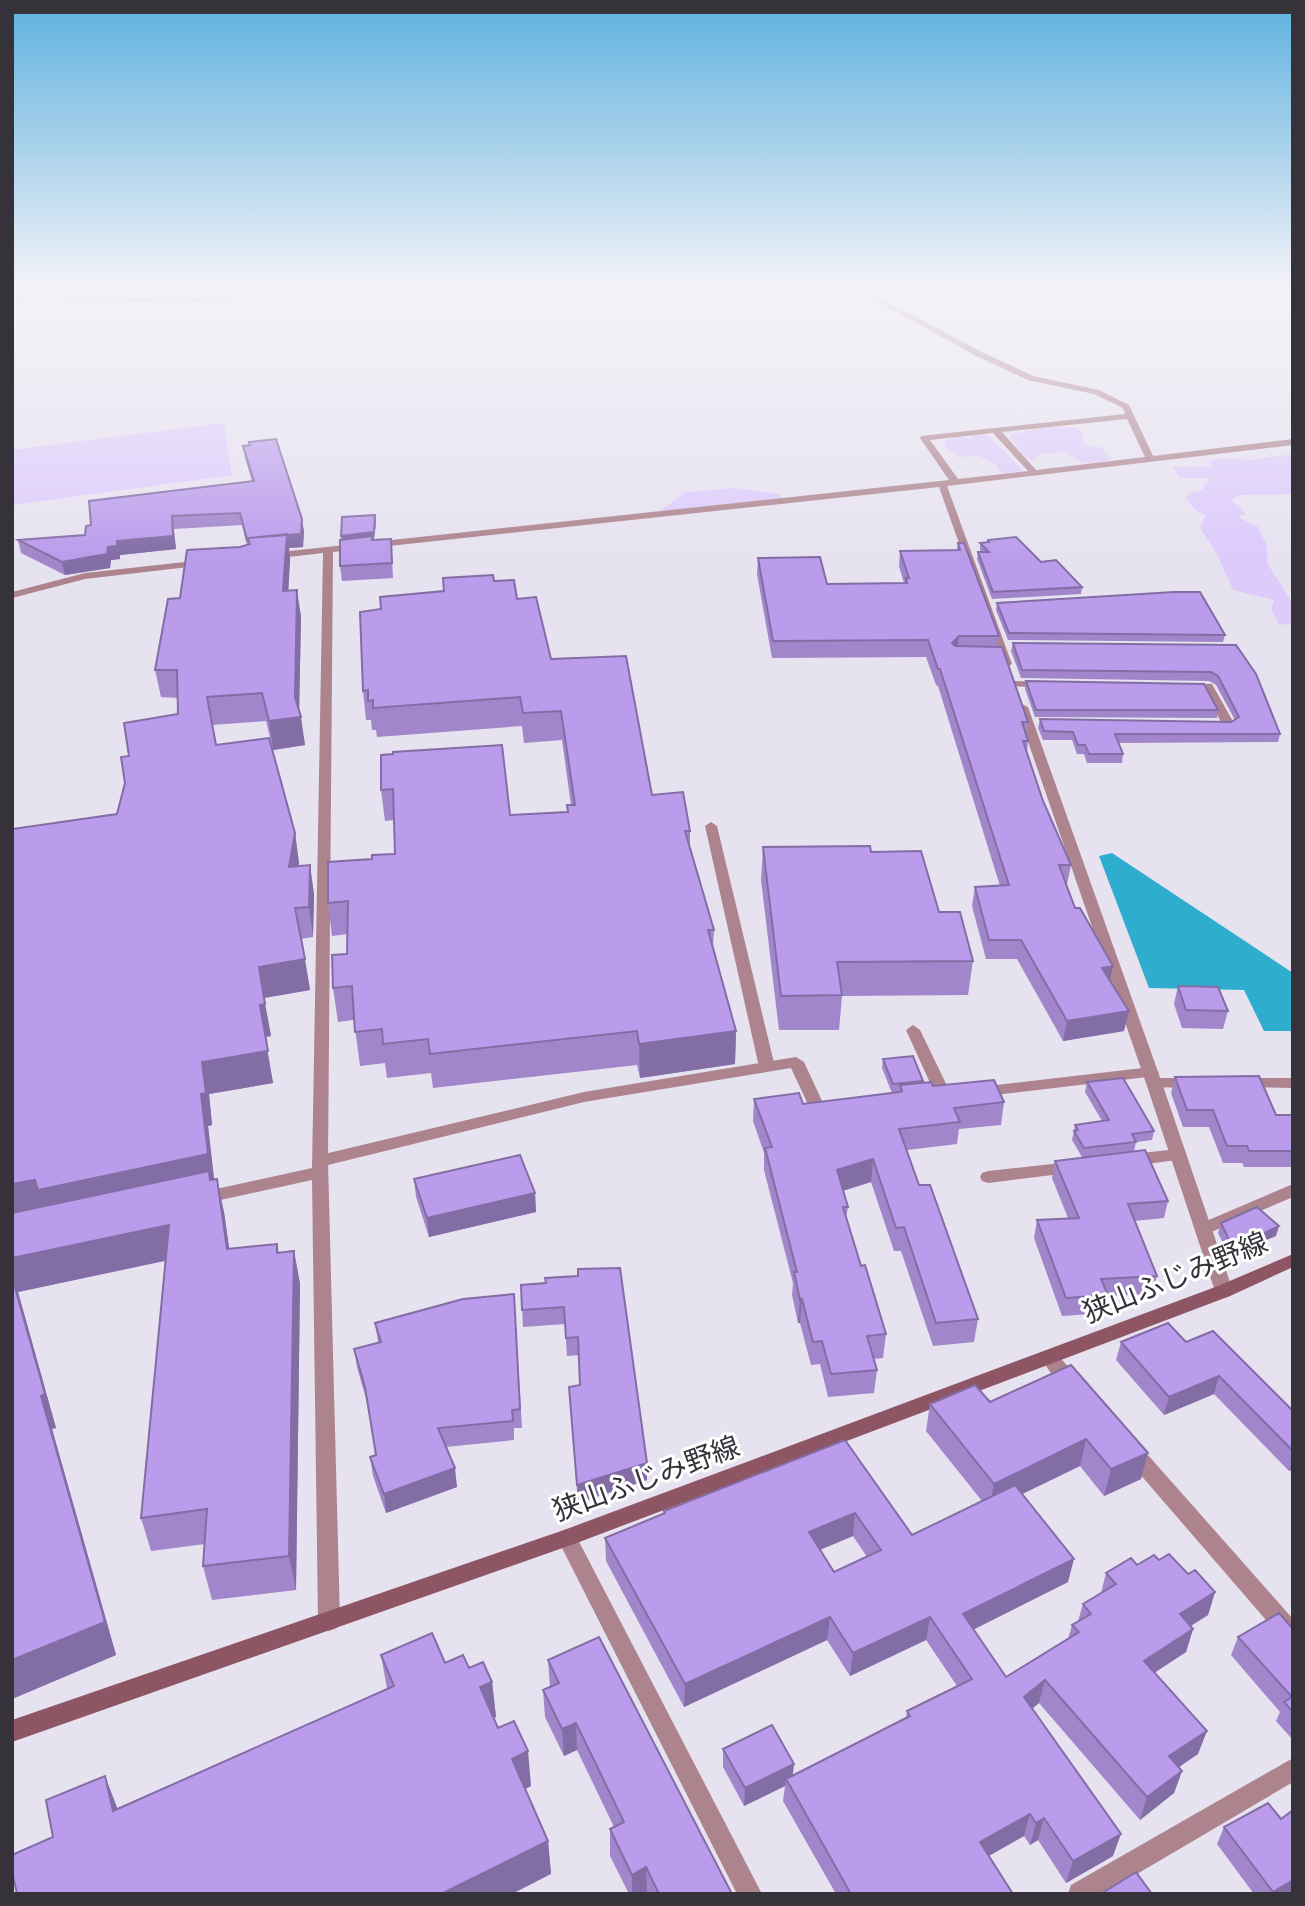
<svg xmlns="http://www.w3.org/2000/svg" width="1305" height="1906" viewBox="0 0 1305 1906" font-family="'Zilla Slab','Noto Sans JP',serif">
<rect width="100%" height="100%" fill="#e7e2f0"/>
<path fill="#ddcbfc" d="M224,423l8,52 -220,30v-55z
M1045,427h30l7,5v7l3,3 -3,3 22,3 1,6 8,4 -10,4 -20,1 -18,-11 -25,2 -7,7 -8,-4 -16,-22z
M979,433l9,2 34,35 -16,4 -9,-4 -1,-6 -17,-8 -23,1 -1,-5 -11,-5 2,-3 -2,-3 14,-5 16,4 -4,-5z
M1293,454v40l-53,1 -9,5 15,14 -8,3 20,10 9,19v17l26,41v21l-14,-1 -8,-14 3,-10 -41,-10 -17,-38 -16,-24 6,-13 -9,-4 -12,-13 8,-6 11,-2 -1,-6 7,-2 -3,-4h-27l-8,-11h40l-3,-6 16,-3 25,2z
M735,488l44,6 4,6 -124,12 26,-20z"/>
<path fill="#2eadcf" d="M1112,853l181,120v58h-29l-20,-41 -95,-2 -50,-132z"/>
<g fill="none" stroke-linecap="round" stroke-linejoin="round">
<path fill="#ad848e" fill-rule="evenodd" d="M1014,681l30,1 6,3 -6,3 -34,-2v-4z
M1187,683l25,1 23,41 -2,2h-24v-4l12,-1 -17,-33 -21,-1 -2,-2z
M913,1025l7,5 32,66 -3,4h-10l-3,-4 -30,-66z
M796,1057l8,5 19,41 10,1 2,4 -2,4 -15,2 -6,-1 -21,-45 -207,34 -264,65 -6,-2 -2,-4 2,-4 6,-2 264,-63z
M1151,1067l8,5 -3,4 -177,21 -5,-1 -3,-4 3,-4 5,-1z
M1154,1078h37l5,1 3,4 -3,4 -5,1 -42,-1 -3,-4 3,-4z
M1243,1078h50v10l-55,-1 -3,-4 3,-4z
M1178,1149l6,2 2,4 -2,4 -52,7 -6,-2 -2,-4 2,-4 6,-2z
M1070,1162l6,2 2,4 -2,4 -88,11 -6,-2 -2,-4 2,-4 6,-2z
M1293,1184v13l-84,36 -6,2 -6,-2 -2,-4 2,-4z"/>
<path fill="#ad848e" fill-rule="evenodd" d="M338,290h33l-3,2 -190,11 -147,-4 -19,2v-4l19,-2 147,4z
M857,290h8l119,63 49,23 66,14 30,15 24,51 140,-17v6l-346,41 65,178 -5,3 -5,-3 -63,-177 -606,65 -5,609 12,460 -3,7 -8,3 -8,-3 -3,-7 -6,-441 -110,24 -6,-2 -2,-4 2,-4 6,-2 110,-24 11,-615 -52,6 -5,-3 5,-3 678,-73 -29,-42 1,-2 204,-22 -2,-6 -29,-14 -66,-14 -50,-23zM1127,419l18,38 -109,13 -34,-38zM993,433l35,38 -70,8 -28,-39z
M203,560l3,1v4l-121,14 -73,19v-6l73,-19z
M1022,704l6,3 134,376 71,208 -3,5 -6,2 -6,-2 -3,-5 -69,-208 -130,-376z
M711,822l6,4 58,241 -8,5 -8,-5 -54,-241z
M1049,1350l6,2 25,28 2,5 -2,5c-17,6 -28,-17 -37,-28l-3,-5 3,-5z
M1133,1444l7,2 153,173v26l-8,-3 -159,-184 -3,-6 3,-6z
M567,1529l7,3 188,362h-25l-180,-356 3,-6z
M1293,1758v24l-190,112h-35l3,-9z"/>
<path fill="#8e5565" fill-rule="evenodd" d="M1293,1254v13l-63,29 -656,248 -562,198v-22l552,-190 654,-244z"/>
</g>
<path fill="#a186cb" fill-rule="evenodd" d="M166,290h67v3l-66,3z
M249,442l53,77 2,13 -1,15 -14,1 1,11 -2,31 13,26 -2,96 6,33 -32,5 -7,-29 -54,4 4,20 79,88 4,30v3l11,-1 4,30 -1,42 -12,2 9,51 -46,8 7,38 -6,1 8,46 -64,11 3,31 -4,1 6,54 10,32 5,37 48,-5 2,9 15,-2 6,33 -4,306 -84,10 -9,-34 2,-22 -54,7 -10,-33 24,-257 -147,31 38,136 -4,1 64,226 -104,44v-870l105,-15 8,-31 4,-27 49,-42v-16l-17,-1 -6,-27 25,-72 60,-51 7,-2 -5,-20 -68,4 2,20 -56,6v4l-9,1 -1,8 -45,7 -44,-22 -3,-13 67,-5 6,-10 161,-44 -7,-23 -2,-12 6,-1z
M376,522l-2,17h17l2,39 -51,3 -2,-15 2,-27z
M988,540l53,22 41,25 -1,7 -89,5 -15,-40 1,-7h3l-1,-2v-7h7z
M958,543l41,93 -2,11 31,75 -2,13 2,6 -1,11 16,49 28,64 -4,19h-1l9,24 35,73 14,50 -61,10 -46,-82h-31l-14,-53 3,-19 25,-1 -62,-200 -2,-1 -10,-28 -154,1 -15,-84 1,-16 69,26 77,-1 -5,-17 1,-15 57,-1z
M494,581l23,18 34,60 101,136 38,36v17l24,82 -1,17 23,84 -1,33 -95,14 -3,-13 -204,23 -2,-15 -44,5 -2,-15 -25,3 -6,-46 -16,2 -5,-34 14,-34 1,-20 -16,2 -4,-33 44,-44 23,-5 -1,-34 -9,1 -4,-31v-35l129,60 57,-3v-7h4l-9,-65 -38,3 -2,-17 -145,11 -1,-7h-4l-1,-10h-5l-3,-29 18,-82 -1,-12 64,-6z
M997,603l228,32 -2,7 -215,-2 -12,-30z
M1013,643l223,2 44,89 -2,8 -160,1 5,11 -1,9h-35l-3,-9h-7l-5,-14h-29l-5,-12 2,-9 191,3 4,-2 -19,-35 -7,-4 -188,-3 -10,-27z
M1026,681l192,29 -1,8 -182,-1 -10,-28z
M763,847l108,5 68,60 34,49 -5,34 -126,1 -3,34h-60l-18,-150z
M1178,986l50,25 -5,18 -41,-1 -8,-24z
M883,1059l40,22v2l10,3 71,16 -3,23 -42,4 -2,15 -50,6 12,35 59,134 -4,23 -41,4 -32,-95h-7l-23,-69 -28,9 5,16 -2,11 15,48 25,68 -3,24 -9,1 3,11 -3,23 -46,4 -8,-33 -9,1 -11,-42h-2l-6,-28 1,-12 -29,-113v-17l-11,-32 1,-22 49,5 89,-11 -10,-25z
M1175,1077l101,38h17v52h-49l-2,-4h-19l-14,-36h-26l-12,-34z
M1087,1082l67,49 -2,9 -16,2 -2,9 34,50 -4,17 -30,3 23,55 -5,18 -44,2 -4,17 -42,3 -28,-78 3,-18 31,-2 -16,-40 3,-17 27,-4 -10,-17 3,-15 27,-4 -17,-29z
M414,1179l121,14 1,19 -107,25 -13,-40z
M1221,1223l55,13 -10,4 -1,6 -30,13 -7,-6 -10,-20z
M578,1276l69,187v17l-69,23 -9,-116 11,-2 -1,-30 -12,1 -2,-32 -42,3 -2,-42 24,-2z
M514,1294l8,134h-8v12l-68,7 11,40 -71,26 -13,-37 -3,-19 6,-2 -8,-49 -11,-39 -3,-18 24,-7 -3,-19z
M1121,1342h65l107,69v58l-4,2 -75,-77 -50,21 -48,-55z
M1071,1365l70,114 -37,17 -24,-30 -58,28 46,88 -95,48 33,47 62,-38 4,-14 6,-4 5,-17 18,-11 5,-20 53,-13 29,14 27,18 -7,23 -17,11 2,3 -7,23 -32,21 44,81 -19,13 3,4 -8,22 -34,27 -101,-117 -7,6 81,147 -47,27 -28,-43 -8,5 -6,-9 -35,20 24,38h-177l-53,-93 2,-15 -41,20 -21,-39v-18l70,26 113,-57 1,-7 50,-25 -31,-46 -76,36 -23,-36 -143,67 -78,-146 -1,-23 59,-24v-3l181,-71 67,95 70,-34 -56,-70 4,-27 60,-2zM853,1536l14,21 -33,15 -14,-22z
M1293,1629v111l-17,-19 4,-9 -49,-57 7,-18z
M381,1655l64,8 24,5 23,14 4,35 -3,1 5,10 33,58 -6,3 23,52 3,33 -498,-37 334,-148z
M548,1660l184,234h-103l-19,-38v-27l4,-2 -37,-77 -13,6 -19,-39 -2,-27 7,-3z
M1293,1810v82l-3,2h-36l-37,-50 7,-17 57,-8z"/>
<path fill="#836da5" d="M375,515l1,7 -2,17 -32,4 -1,-7z
M172,516l4,33 -56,6v4l-9,1 -1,8 -45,7 -3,-13 46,-15 9,-6z
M302,519l2,13 -1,15 -14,1 1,11 -3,58 -4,-26 4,-56z
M297,590l4,26 -2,101h2l4,28 -32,5 -4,-29 26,-24z
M959,636l-2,16 -5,-9z
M295,833l4,30 -5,34 -5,-30z
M310,865l4,30 -1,42 -4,-30z
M305,959l5,31 -46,8 -5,-31z
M1113,966l-4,19 -7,-17z
M265,1004l6,32 -6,1 8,46 -64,11 3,31 -4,1 7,61 -203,32v-35l189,-90 1,-32 58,-57z
M1129,1011l-5,20 -61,10 4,-20z
M736,1031l-1,33 -95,14 -1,-34z
M873,1159l-2,23 -36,11 2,-23z
M217,1179l7,33 10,70 -7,-33z
M535,1193l1,19 -107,25 -2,-19z
M169,1225l8,33 -159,34 38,136 -4,1 64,226 -104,44v-39l29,-264 -29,-119v-19z
M1279,1226l-3,10 -10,4 -1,6 -30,13 3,-9 26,-17z
M294,1251l6,33 -4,306 -7,-34z
M802,1299l-2,24h-2l2,-23z
M1219,1376l-5,18 -50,21 5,-18z
M1086,1439l-6,27 -91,44 5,-26z
M1148,1453l-7,26 -37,17 7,-27z
M1293,1459v10l-4,2z
M647,1463v17l-69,23 -1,-18z
M455,1468l2,19 -71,26 -2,-19z
M855,1513l-2,23 -46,19 2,-23z
M1074,1559l-6,23 -110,55 5,-23z
M1215,1592l-7,23 -36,22 8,-23z
M830,1617l-3,23 -143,67 1,-23z
M930,1617l-4,23 -76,36 3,-23z
M1193,1629l-7,23 -49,32 7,-23z
M1045,1680l-6,23 -21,16 6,-22z
M492,1682l4,35 -12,5 -4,-35z
M576,1723l1,27 -13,6 -2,-27z
M1207,1731l-9,23 -37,25 8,-23z
M528,1751l3,35 -16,7 -3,-34z
M794,1764l-2,18 -6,-3 -1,7 -41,20 1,-18z
M1182,1771l-8,22 -34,27 7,-23z
M105,1776l13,34 -5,1z
M1030,1814l-6,22 -50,28 6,-22z
M1044,1818l-6,22 -8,5 6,-22z
M1121,1834l-8,22 -47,27 7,-22z
M548,1841l3,33 -39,20h-71z
M646,1867l1,27h-15v-19z
M1293,1880v12l-3,2h-18l1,-2z"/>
<path fill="#bb9cec" stroke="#836da5" stroke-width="2" fill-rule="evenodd" d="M276,439l26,80 -1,15 -53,4v1l-1,1 -7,-27 -68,3 1,20 -56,5v5l-9,1 -1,7 -45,8 -44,-22 67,-5 1,-9 5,-1 -2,-24 165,-20 -11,-35 7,-1 -1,-3z
M375,515l-1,17 -33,4 1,-19z
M287,534l-4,57 14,-1 -2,107 6,20 -32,4 -7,-28 -55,4 9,48 53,-7 26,95 -6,34 21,-2 -1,42 -14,1 10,51 -46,8 6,37 -5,1 8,46 -66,11 4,31 -5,1 7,60 -170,36 -3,-10 -23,4v-355l105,-15 8,-31 -4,-26 8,-1 -5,-33 54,-9 -1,-44h-22l13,-71 12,-1 7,-48 53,-3 10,-3 -2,-6z
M372,536v4l19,-1 1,24 -52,3v-26z
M1016,537l25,25 15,-2 26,27 -89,5 -15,-40h11l-9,-9 9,-1 -1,-2z
M958,543h6l35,93h-40l-7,7 3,3 47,1 26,75h-6l6,19h-5l20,60 28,64h-12l16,43h5l33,58 -11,2 27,43 -62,10 -46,-81h-32l-14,-53 34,-2 -69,-216h-2l-10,-29 -155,1 -15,-83 62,-1 7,27 80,-1 -1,-5h3l-9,-27 60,-1z
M493,575l1,6 20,-1 3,19 19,-2 15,62 75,-3 26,139 31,-3 7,39h-5l29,99h-6l28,101 -97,13 -2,-13 -207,23 -2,-15 -45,5 -1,-15 -27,3 -3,-46 -19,2 -1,-33 15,-1 1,-53 -20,2v-41l44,-3v-4l23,-1 -2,-65 -12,1v-35l12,-1v-2l109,-7 8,70 58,-3 -1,-7h8l-14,-94 -38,2 -3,-16 -147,11v-8l-5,1v-11l-5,1 -3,-79 21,-3 -1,-12 64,-6 -1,-13z
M1174,592h26l25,43 -216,-2 -12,-30z
M1013,643l223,2 20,29 24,60h-165l8,20h-34l-4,-9h-7l-5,-13 -29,-1 -4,-12 191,3 8,-5 -21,-41 -7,-4 -189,-2z
M1026,681l178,3 14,26h-182z
M870,846l1,6 50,-1 18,61h21l13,49 -136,1 5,33 -61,1 -18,-149z
M1178,986l40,1 10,24 -42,-1z
M913,1056l10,25 -30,3 -10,-25z
M1259,1076l17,39h17v36h-44l-2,-5h-20l-14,-36h-26l-12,-33z
M1123,1078l31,53 -22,3 4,8 -52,6 -10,-17 4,-1 -3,-5 34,-5 -22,-38z
M994,1080l10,22 -50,6 6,14 -61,7 20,56h11l48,134 -42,4 -32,-96 -8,1 -23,-69 -36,11 11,37h-5l18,59 4,-1 21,69 -19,2 10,34 -46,4 -9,-33 -9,1 -11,-43 -2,1 -6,-28h3l-32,-124 7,-1 -18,-48 45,-6 4,11 97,-12 2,-1 -2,-6 31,-3 2,4z
M1145,1150l23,51 -40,3 29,72 -56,3 7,16 -42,3 -29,-78 42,-2 -24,-57z
M520,1155l15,38 -108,25 -13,-39z
M209,1171l1,9 7,-1 10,70 50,-5v9l17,-2 -5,305 -86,10 4,-57 -66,9 28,-293 -157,33v-45z
M1257,1207l22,19 -15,7 3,3 -29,14 -7,-6 -10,-21z
M620,1268l27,195 -70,22 -8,-98 11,-2 -2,-48 -12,1 -2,-31 -42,3 -1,-25 25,-2 -1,-5 33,-2v-7z
M12,1277l33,117 -4,2 64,226 -93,38z
M514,1294l6,115 -8,1 1,11 -75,7 17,40 -71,26 -14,-37 6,-2 -11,-68 -11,-38 27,-7 -6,-19 88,-24z
M1168,1323l18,19 27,-11 80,80v40l-74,-75 -50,21 -48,-55z
M1071,1365l77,88 -37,16 -25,-30 -92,45 -64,-80 45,-19 15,17z
M845,1440l67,95 103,-50 59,74 -111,55 43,63 73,-45 -7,-7 19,-11 -8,-10 33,-20 -10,-11 25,-15 6,7 17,-10 5,5 10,-6 19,20 7,-4 20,22 -35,22 13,15 -49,32 63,70 -38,25 13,15 -35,26 -102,-117 -21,17 97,137 -48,27 -29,-43 -8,5 -6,-9 -50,28 33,52h-162l-65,-115 124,-63 -3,-5 65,-32 -42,-62 -77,36 -23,-36 -145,67 -80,-146 60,-25 -1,-2zM855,1513l26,37 -47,22 -25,-40z
M1279,1613l14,16v83l-9,-10 8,-5 -54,-60z
M432,1633l13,30 18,-8 6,13 14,-6 9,20 -12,5 18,41 16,-7 14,30 -16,8 36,82 -107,53h-424l-5,-23v-16l41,-18 -7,-37 59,-24 8,35 281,-125 -13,-31z
M599,1637l133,257h-73l-13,-27 -14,8 -22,-46 14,-7 -48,-99 -14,6 -19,-39 16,-7 -11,-23z
M772,1725l22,39 -49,24 -22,-39z
M1268,1803l13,16 12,-9v70l-20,12 -49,-65z
M1136,1872l16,22h-51z"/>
<linearGradient id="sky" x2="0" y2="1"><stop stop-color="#5db1de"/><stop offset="0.52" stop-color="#f4f2f8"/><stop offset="1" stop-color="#f4f2f8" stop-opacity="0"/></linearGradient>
<rect width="1305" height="557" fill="url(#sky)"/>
<g text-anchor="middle" stroke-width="6" stroke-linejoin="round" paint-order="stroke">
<g font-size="28" fill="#353339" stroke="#fff">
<text transform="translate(1175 1277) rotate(-22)" y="10">狭山ふじみ野線</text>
<text transform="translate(646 1478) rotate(-20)" y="10">狭山ふじみ野線</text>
</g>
</g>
<rect width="1305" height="1906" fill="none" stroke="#353339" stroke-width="28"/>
</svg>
